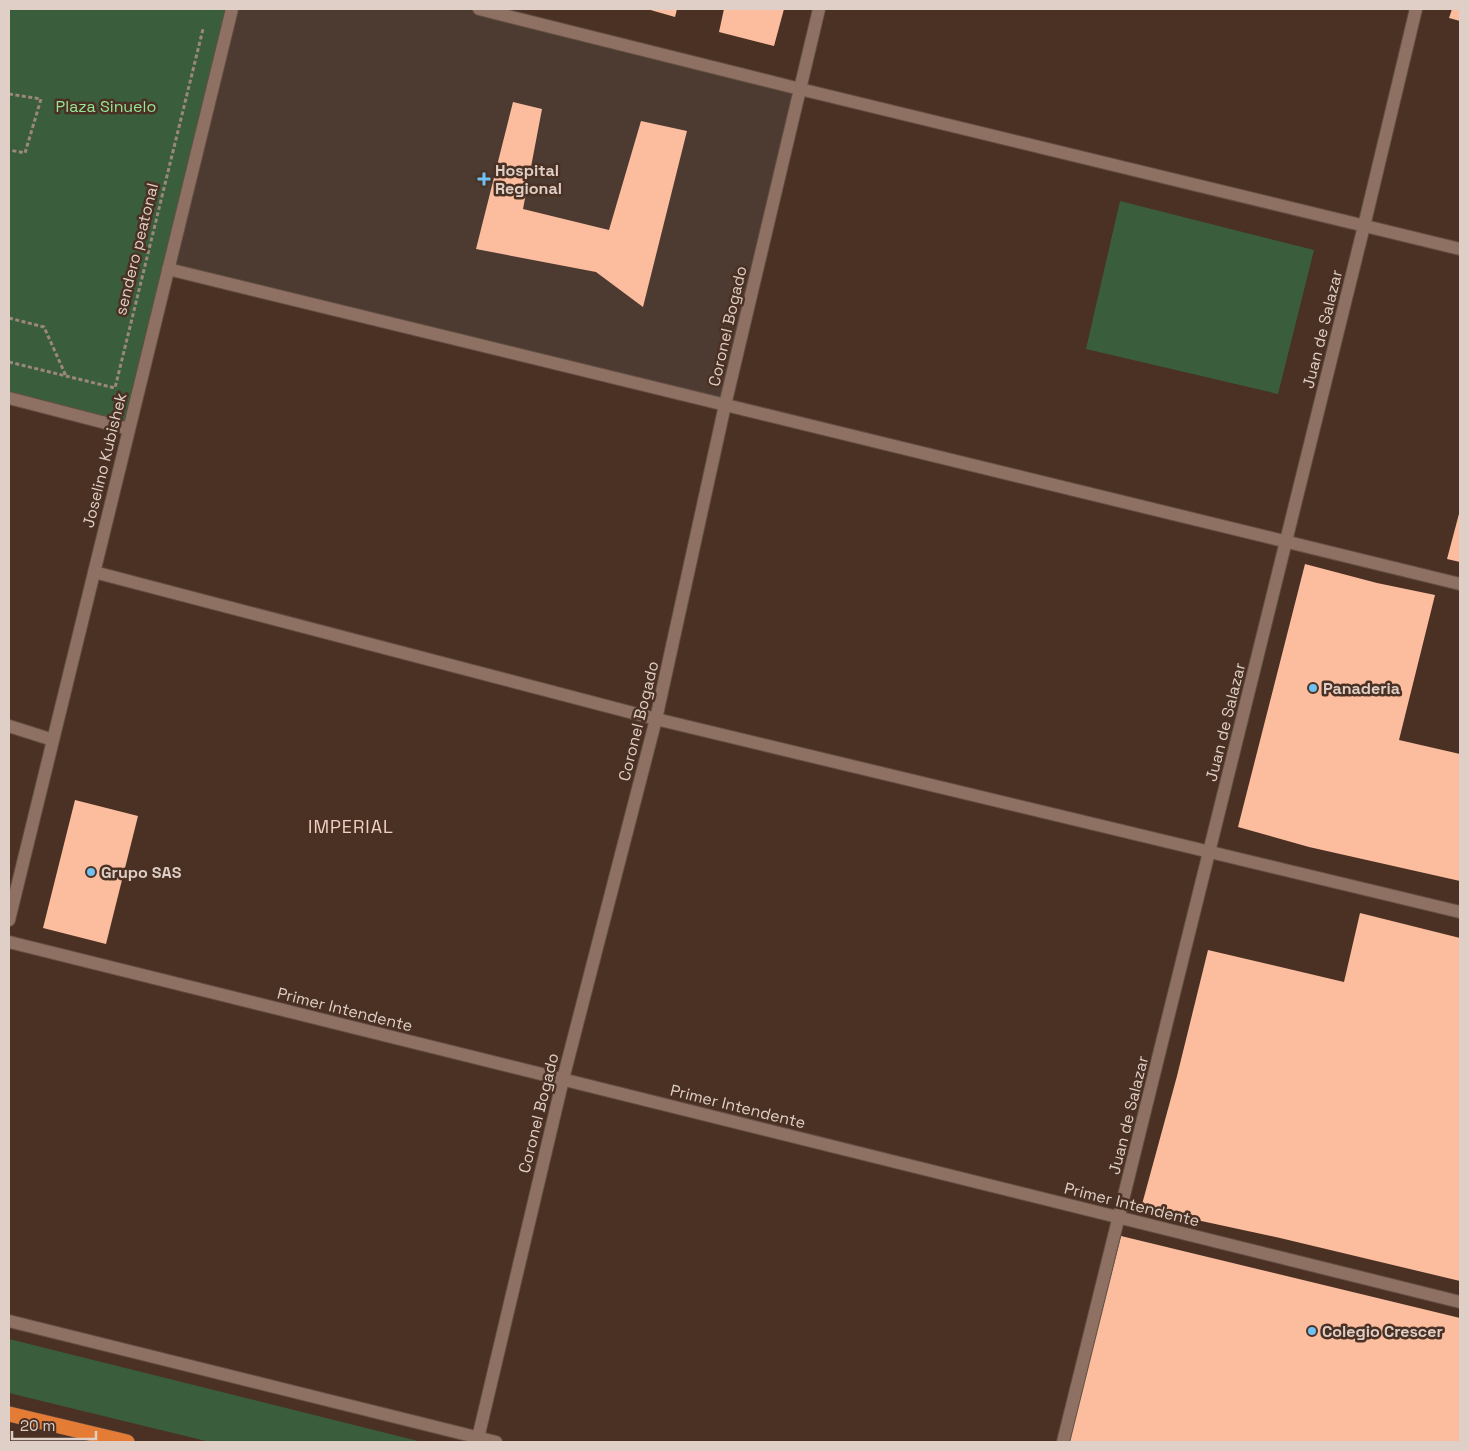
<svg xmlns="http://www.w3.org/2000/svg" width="1469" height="1451" viewBox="0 0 1469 1451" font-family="'Space Grotesk',sans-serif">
<rect width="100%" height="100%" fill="#4a3124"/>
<path fill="#4d3b32" d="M232,9h247l321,80 -75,316 -557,-136z"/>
<path fill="#3a5e3c" d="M9,9h223l-103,420 -120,-31z
M1120,201l194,49 -36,144 -192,-45z
M9,1339l413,103h-212l-201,-49z"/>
<path fill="#fcbd9f" d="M647,9h30l-2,8z
M724,9h60l-10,37 -55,-14z
M1452,9h8v12l-11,-3z
M513,102l29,7 -19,100 86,21 32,-109 46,10 -44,176 -47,-35 -120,-23z
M1460,510v52l-13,-3z
M1305,564l72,19 58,12 -36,145 61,14v127l-151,-34 -71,-20z
M75,800l63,16 -32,128 -63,-16z
M1360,913l100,25v343l-180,-43 -139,-30 36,-132 31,-126 136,32z
M1121,1236l339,82v124h-391z"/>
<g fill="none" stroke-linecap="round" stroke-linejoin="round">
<g stroke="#644f44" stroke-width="14">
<path id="street" d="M479,9l321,80 660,160
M168,269l1292,315
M9,398l120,31
M94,572l562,147 804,193
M9,726l44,14
M9,920l223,-911
M9,942l1451,360
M9,1321l487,121
M478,1438l85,-359 93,-360 69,-314 94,-396
M1063,1442l301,-1216 52,-217"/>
</g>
<g stroke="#644f44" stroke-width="16">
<path id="highway" d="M9,1414l118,28"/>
</g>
<path stroke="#9c877d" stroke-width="3" stroke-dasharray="4 2.5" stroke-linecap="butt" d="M9,94l32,5 -16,54 -16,-3
M9,318l35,9 22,49
M9,362l106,26 88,-359"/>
<use href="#street" stroke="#8e7163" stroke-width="12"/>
<use href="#highway" stroke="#e47c35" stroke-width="15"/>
</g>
<g fill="#6ec2f3" stroke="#4a3124" stroke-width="2">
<path d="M481.5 171.5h5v5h5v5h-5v5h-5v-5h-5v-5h5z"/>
<circle cx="1313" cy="688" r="5"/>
<circle cx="91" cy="872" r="5"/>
<circle cx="1312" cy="1331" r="5"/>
</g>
<g text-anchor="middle" stroke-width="5" stroke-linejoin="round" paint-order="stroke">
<g font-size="16" fill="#94e698" stroke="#4a3124">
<text x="106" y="112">Plaza Sinuelo</text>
</g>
<g font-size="16" font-weight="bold" fill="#dfcfc7" stroke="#4a3124" text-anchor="start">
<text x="495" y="176">Hospital<tspan x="495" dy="18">Regional</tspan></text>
<text x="1323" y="694">Panaderia</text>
<text x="101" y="878">Grupo SAS</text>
<text x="1322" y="1337">Colegio Crescer</text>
</g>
<g font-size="16" fill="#dfcfc7" stroke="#4a3124">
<text transform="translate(136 249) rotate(-76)" y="6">sendero peatonal</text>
<text transform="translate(727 326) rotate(-77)" y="6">Coronel Bogado</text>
<text transform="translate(1322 329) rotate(-76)" y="6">Juan de Salazar</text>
<text transform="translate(104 460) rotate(-76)" y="6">Joselino Kubishek</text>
<text transform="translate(638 721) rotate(-76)" y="6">Coronel Bogado</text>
<text transform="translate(1225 722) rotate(-76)" y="6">Juan de Salazar</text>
<text transform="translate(345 1009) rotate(14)" y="6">Primer Intendente</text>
<text transform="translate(738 1106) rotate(14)" y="6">Primer Intendente</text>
<text transform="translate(538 1113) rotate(-76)" y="6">Coronel Bogado</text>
<text transform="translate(1128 1115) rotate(-76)" y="6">Juan de Salazar</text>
<text transform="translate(1132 1204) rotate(14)" y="6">Primer Intendente</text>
</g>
<g font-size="18" letter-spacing="1" fill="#f1d0c0" stroke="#4a3124">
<text x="351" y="833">IMPERIAL</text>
</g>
</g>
<rect width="1469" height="1451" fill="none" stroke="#dfcfc7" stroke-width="20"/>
<path d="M12 1431v8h84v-8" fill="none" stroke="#dfcfc7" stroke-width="2.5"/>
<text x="20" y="1431" font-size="15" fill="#dfcfc7" stroke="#4a3124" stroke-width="4" paint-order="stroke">20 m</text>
</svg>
